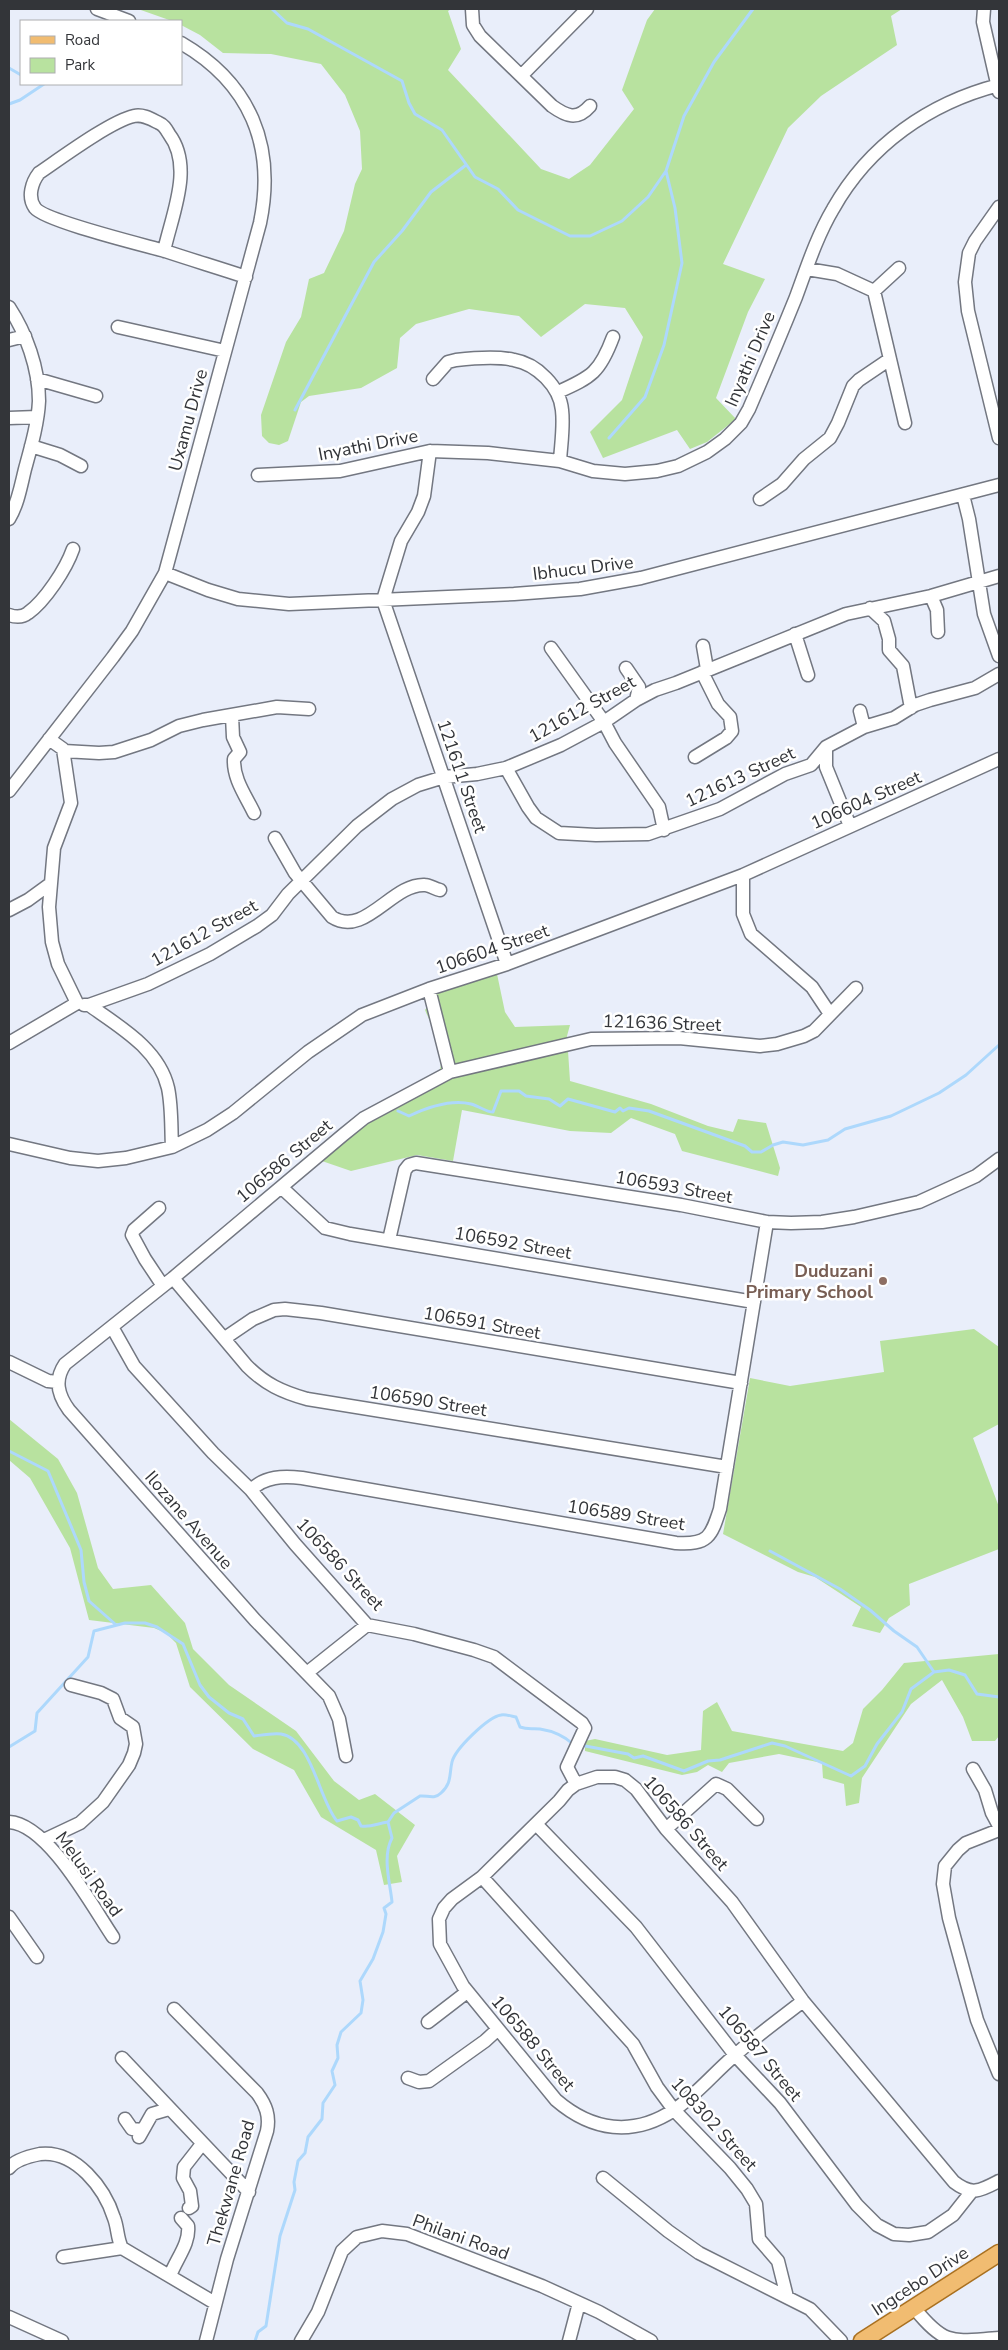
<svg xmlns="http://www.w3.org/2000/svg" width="1008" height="2350" viewBox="0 0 1008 2350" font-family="'Nunito Sans',sans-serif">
<rect width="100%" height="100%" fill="#e9eefa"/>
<path fill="#b8e29f" d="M138,9h313l-3,2 13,38 -13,21 93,99 28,10 21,-14 44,-56 -12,-19 25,-70 8,-11h247l-11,7 6,29 -76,51 -33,32 -65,136 42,15 -17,33 -32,86 20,21 -29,23 -17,7 -13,-19 -74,28 -13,-26 32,-32 21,-63 -18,-29 -40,-4 -44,33 -22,-21 -50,-7 -53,15 -16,14 -3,30 -36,20 -52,8 -8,6 -13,39 -9,4 -10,-2 -7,-7 -1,-21 25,-73 15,-25 8,-38 15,-6 20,-42 11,-47 7,-15 -2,-38 -15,-36 -24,-31 -50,-10 -48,-1 -23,-18 -19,-10v-4h-9z
M497,974l8,38 10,15 55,-2 -3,11 3,45 81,23 57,22 25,6 5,-13 28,4 14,45 -2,8 -96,-25 -7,-17 -44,-16 -20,15 -41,-2 -108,-21 -9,51 -36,-6 -66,16 -32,-11 42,-47 77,-39c10,-20 -5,-45 -13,-64l13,-19z
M974,1329l25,18v77l-26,14 26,69v42l-90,35 1,21 -21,13 -9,15 -28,-7 9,-19 -46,-30 -17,-5 -75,-38 27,-156 40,8 94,-14 -4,-31z
M9,1419l49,40 19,34 21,75 15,21 38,-4 34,38 8,26 36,36 67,46 38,50 25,19 16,-6 40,31 -18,31 5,26 -18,3 -8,-35 -55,-33 -27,-47 -41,-21 -63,-62 -14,-44 -10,-10 -12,-5 -65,-8 -19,-72 -40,-70 -21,-18z
M999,1654v82l-4,5h-23l-9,-24 -21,-37 -31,24 -49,74 -3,25 -13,3 -2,-22 -21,-6 -1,-15 -43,-9 -50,9 -7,9 -14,-7 -11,7 -15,3 -97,-24v-10l10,-2 72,16 34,-5 2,-39 14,-9 15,29 111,20 10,-8 10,-34 19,-19 22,-27z"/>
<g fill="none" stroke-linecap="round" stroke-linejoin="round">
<path stroke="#add8fc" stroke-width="3" d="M272,9l15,14 21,6 94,52 7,22 6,11 27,16 33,47 23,12 20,21 52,26h20l32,-15 26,-24 18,-26 18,-55 30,-54 39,-53
M9,68l12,7
M9,104l11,-4 24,-16
M295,410l79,-148 28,-31 29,-39 35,-27
M609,438l36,-41 19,-52 18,-82 -7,-55 -9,-37
M398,1111l11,5c19,-9 42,-17 62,-12 8,2 15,8 22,8l8,-21h18l7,5 23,3 11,7 8,-7 47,13 5,-4 3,3 6,-3 20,3 96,35 7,6h9l12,-7 10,-3 20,3 25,-5 17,-11 46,-13 48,-23 27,-18 33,-30
M9,1451l39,20 33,79 3,32 5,19 26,23
M770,1551l70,38 30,21 24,21 23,16 17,25
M580,1745l48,9 6,4 9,-2 41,15 24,-10 12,-1 52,-17 13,3 66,30 14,-10 12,-22 25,-32 9,-23 23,-17 15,-2 16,5 12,19 22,3
M9,1747l26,-16 2,-18 51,-56 6,-26 31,-8h20l12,4 26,17 17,41 9,12 20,16 14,6 11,17c8,-1 19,-3 27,-2 31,5 38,66 56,87l14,-4 7,3 3,6c10,2 17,-3 27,-4l6,-9 26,-17c7,-1 14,4 21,-3 11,-10 8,-18 11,-31 3,-13 36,-45 49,-47 4,-1 10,1 15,2l4,10c8,3 13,1 20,2 13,2 24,7 33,15
M255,2341l3,-9 8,-6 14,-90 15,-46 -1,-8 4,-21 7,-8 3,-16 14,-18 1,-16 12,-18 -3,-14 6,-13 -1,-13 4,-13 20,-19 2,-13 -3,-19 13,-22 10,-27 3,-18 -2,-6 8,-6c-2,-20 -10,-45 0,-64l-4,-16"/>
<g stroke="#737781" stroke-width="15">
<path id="minor" d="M97,9l32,12
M472,9l1,16 7,11 72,70c14,10 25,15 38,0
M984,9l-1,13 16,70
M522,75l65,-66
M999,207l-24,34 -6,12 -4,29 3,29 31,127
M164,251c8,-37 30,-84 5,-117 -3,-5 -5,-9 -10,-11 -8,-4 -16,-9 -25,-7 -23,5 -73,42 -95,57 -7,9 -12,24 -4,35 10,13 109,37 130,43 27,9 54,17 81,26
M807,269l30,5 37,17 31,132
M874,291l25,-23
M9,307c17,26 30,61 30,94 -1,22 -8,46 -14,68 -4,16 -7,35 -16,50
M118,327l107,24
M9,340l16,-4
M37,379l59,17
M433,379l15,-17 8,-2c18,-2 41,-4 58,0 23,4 46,27 48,50 2,17 -1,34 -2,51
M558,392c34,-15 42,-20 55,-55
M9,418l28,-1
M31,446l29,9 21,11
M430,451l-6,45 -6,16 -17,29 -18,59 124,364
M258,475l82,-4 90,-20 58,2 72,8 33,10 32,3 32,-3 21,-5 29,-14 18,-13 16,-16 8,-14c16,-37 32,-75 47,-112 11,-30 21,-61 37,-88 36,-64 96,-106 166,-124
M963,495l6,24 15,95 15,42
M760,499l22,-15 22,-25 26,-21 8,-15 15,-37 6,-6 31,-21
M165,573l43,17 30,9 51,5 225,-10 66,-5 61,-11 358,-93
M931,596l6,14 1,22
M870,608l14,13 5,18v11l14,16 8,42
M9,615c6,2 13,3 19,-2 17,-12 38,-44 45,-64
M795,634l13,41
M703,646l4,23
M551,648l53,74 11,21 44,64 5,23
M626,668l13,19 -3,13
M860,711l4,16
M232,716l1,21 7,15 -6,7c-1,20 12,37 20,54
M49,739l14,10 8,54 -17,45 -5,59 3,35 6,22 19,39
M826,747v20l24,59
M64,751l35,2 15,-1 37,-12 28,-14 24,-6 74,-13 32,2
M695,757l31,-19 6,-7 -2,-14 -12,-13 -16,-32
M506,768l22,39 8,11 23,15 37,2 52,-1 72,-25 65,-35 26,-9 15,-18 38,-20 30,-9 21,-13 15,-5 45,-12 24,-14
M9,791l104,-134 19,-26 33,-58 95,-350c16,-78 -10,-140 -79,-180
M275,838l20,35 37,44c33,21 60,-34 93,-32 4,0 10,4 15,5
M743,875v39l8,20 61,53 18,27
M9,910l19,-10 22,-16
M84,1005h5c31,22 70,44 79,83 4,19 3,39 4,59
M89,1005l59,-21 62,-30 47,-28 15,-11 16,-21 69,-68 35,-27 26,-14 26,-8 33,-3 29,-6 55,-23 43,-23 32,-22 19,-10 21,-7 170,-69 85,-18 68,-20
M9,1043l68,-40
M450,1072l141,-33 88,-1 81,8 17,-2 27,-8 10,-5 42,-43
M9,1144l61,14 28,3 28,-3 46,-11 35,-17 26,-17 75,-61 54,-37 67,-26 78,-25 236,-89 256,-116
M281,1187l44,41 25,6 404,68
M159,1208l-25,22 -2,5 13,24 18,27
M389,1240l16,-70 4,-5 7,-2 265,42 86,17 24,1 31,-1 32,-5 65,-15 57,-26 23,-17
M173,1278l74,88c18,18 35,26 60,33l420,68
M112,1327l22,39 79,87 38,37 44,54 72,81 47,9 60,16 20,7 88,66 3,5 -18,39 9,17
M225,1338l28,-19 21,-9 11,-1 36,4 420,70
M9,1362l39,19 10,1
M251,1490c14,-14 32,-14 51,-12l374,65c32,2 35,-6 44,-34l47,-287
M308,1672l59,-47
M346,1756l-7,-37 -10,-23 -74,-76 -186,-210c-11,-15 -15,-30 -4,-46l108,-86 170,-143 21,-17 86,-46 -21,-83
M973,1769l12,21 7,23 7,13
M9,1822c39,2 83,84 104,115
M536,1824l100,103 99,128 45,48 77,102 20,20 17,9 15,1 19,-3 25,-17 19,-24
M666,1829l50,-45 11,5 30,30
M999,1830l-33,13 -8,7 -13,16 -2,18 6,34 28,102 22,54
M44,1840l36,-17 23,-21 26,-37 5,-12 2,-9 -3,-17 -13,-9 -7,-19 -12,-6 -30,-8
M482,1877l151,167 24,43 17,23 56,58 17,21 9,15 3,35 19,22 9,36
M9,1917l28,40
M803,2001c-23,18 -47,35 -69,55 -20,17 -38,39 -60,54 -41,27 -82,21 -118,-10l-93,-114 -23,-42 -1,-25 5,-11 8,-9 30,-22 77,-76 9,-11 8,-6 21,-7h18l10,3 11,9 30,40 66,73 71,99 151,181c18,14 26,9 45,-1
M174,2009l83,84c9,12 13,23 10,38l-40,128 -21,82
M428,2022l39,-30
M122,2058l127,134
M408,2078l11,4 10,-1 56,-40 12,-11
M125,2119l7,10 10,1
M139,2137l13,-23 17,-5
M9,2168c6,-8 21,-12 31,-14 36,-4 65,35 74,64 4,10 3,21 8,30l93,55
M603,2178l65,53 31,22 111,56 31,32
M189,2208l3,-2 -2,-15 -7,-13 1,-11 18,-23
M63,2257l59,-9
M170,2276c6,-17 20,-32 18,-50l-7,-8
M915,2309c31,38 38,32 84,29
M9,2317l53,24
M301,2341l17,-29 24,-61 15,-14 25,-6 25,3 135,52 57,26 52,29
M569,2341l10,-38"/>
</g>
<g stroke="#a97020" stroke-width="19">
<path id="major" d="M862,2341l137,-88"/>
</g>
<use href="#minor" stroke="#fff" stroke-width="12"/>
<use href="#major" stroke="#f1bc71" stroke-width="16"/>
</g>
<circle fill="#8d6e63" stroke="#fff" stroke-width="2" cx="883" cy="1281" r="5"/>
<g text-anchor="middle" stroke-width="5" stroke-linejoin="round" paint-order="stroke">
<g font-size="18" fill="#333539" stroke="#fff">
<text transform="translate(750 359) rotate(-67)" y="6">Inyathi Drive</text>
<text transform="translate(188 420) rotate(-75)" y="6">Uxamu Drive</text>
<text transform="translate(368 445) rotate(-11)" y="6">Inyathi Drive</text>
<text transform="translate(583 568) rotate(-7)" y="6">Ibhucu Drive</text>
<text transform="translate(582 709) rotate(-29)" y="6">121612 Street</text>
<text transform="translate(462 776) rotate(71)" y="6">121611 Street</text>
<text transform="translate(740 777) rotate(-25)" y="6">121613 Street</text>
<text transform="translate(866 800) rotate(-24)" y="6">106604 Street</text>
<text transform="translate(204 933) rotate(-29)" y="6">121612 Street</text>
<text transform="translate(492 949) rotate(-19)" y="6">106604 Street</text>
<text transform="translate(662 1023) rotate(2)" y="6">121636 Street</text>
<text transform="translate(284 1161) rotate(-40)" y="6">106586 Street</text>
<text transform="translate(674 1187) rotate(10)" y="6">106593 Street</text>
<text transform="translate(513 1243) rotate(10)" y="6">106592 Street</text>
<text transform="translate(482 1323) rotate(10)" y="6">106591 Street</text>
<text transform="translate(428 1401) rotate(9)" y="6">106590 Street</text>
<text transform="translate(626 1515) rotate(9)" y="6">106589 Street</text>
<text transform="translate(189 1520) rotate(49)" y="6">Ilozane Avenue</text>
<text transform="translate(340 1564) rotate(47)" y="6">106586 Street</text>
<text transform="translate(686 1823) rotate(49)" y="6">106586 Street</text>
<text transform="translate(89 1874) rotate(54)" y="6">Melusi Road</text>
<text transform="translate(533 2043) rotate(50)" y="6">106588 Street</text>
<text transform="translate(760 2053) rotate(50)" y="6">106587 Street</text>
<text transform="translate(714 2124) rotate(48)" y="6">108302 Street</text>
<text transform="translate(231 2183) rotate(-74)" y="6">Thekwane Road</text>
<text transform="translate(461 2237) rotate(20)" y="6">Philani Road</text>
<text transform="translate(920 2281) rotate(-33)" y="6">Ingcebo Drive</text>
</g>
<g font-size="18" font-weight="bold" fill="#785e54" stroke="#fff" text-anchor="end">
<text x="873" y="1277">Duduzani<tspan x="873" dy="21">Primary School</tspan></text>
</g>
</g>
<rect width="1008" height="2350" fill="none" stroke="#333539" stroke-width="20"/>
<rect x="20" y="20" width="162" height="65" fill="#ffffff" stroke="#adaeb0"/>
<rect x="30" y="36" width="25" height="8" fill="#f1bc71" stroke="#adaeb0"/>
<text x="65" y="45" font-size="15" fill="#333539">Road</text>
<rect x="30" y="58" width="25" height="15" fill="#b8e29f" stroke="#adaeb0"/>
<text x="65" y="70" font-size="15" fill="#333539">Park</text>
</svg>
